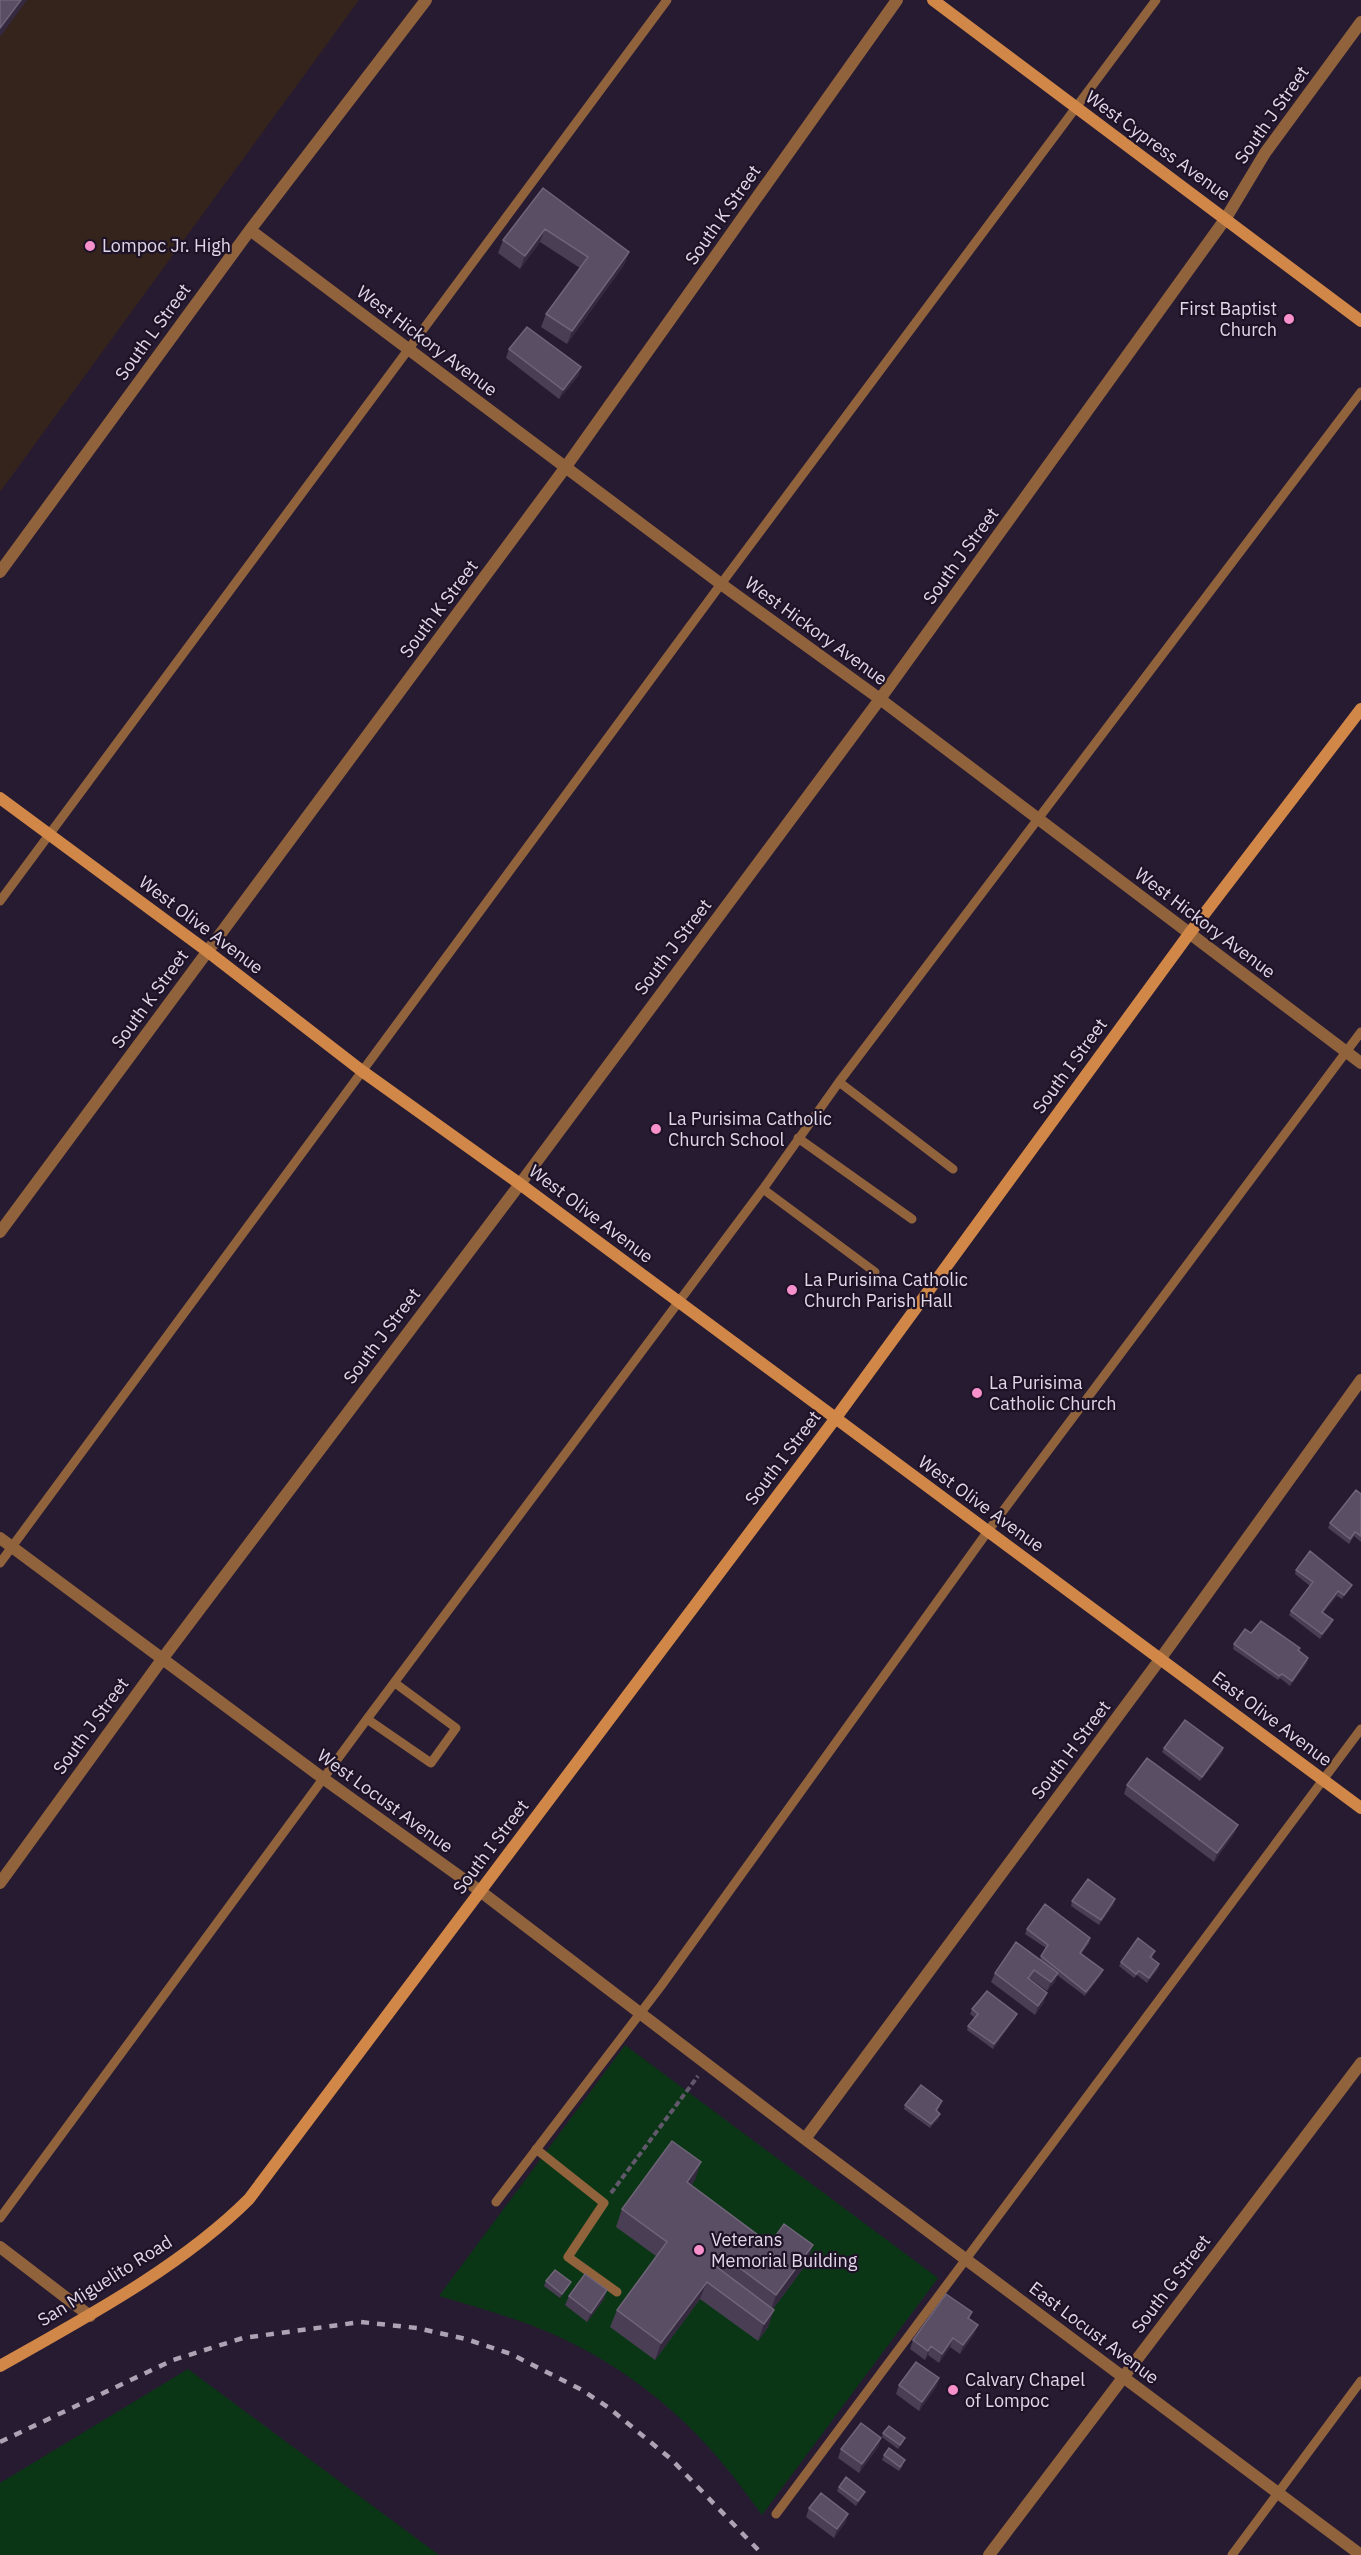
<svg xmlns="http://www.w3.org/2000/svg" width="1361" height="2555" viewBox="0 0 1361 2555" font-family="'IBM Plex Sans',sans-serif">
<rect width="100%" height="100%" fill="#271b31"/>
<path fill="#35241c" d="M0,0h359l-359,492z"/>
<path fill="#0b3616" d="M625,2045l313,233 -176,237c-13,-17 -25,-35 -39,-51 -45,-56 -109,-104 -175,-132 -35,-15 -72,-25 -109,-36z
M188,2369l251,186h-439v-72z"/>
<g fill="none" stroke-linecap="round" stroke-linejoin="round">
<path stroke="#62586b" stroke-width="4" stroke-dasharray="6 3" stroke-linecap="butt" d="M611,2193l87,-117"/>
<path stroke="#91633d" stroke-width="9" d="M0,901l667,-901
M839,1082l114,87
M798,1138l114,81
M763,1189l112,83
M0,1563l721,-979 435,-584
M367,1719l64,44 25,-35 -61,-45
M536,2149l68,54 -36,54 49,35
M496,2202l165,-216 327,-455 373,-499
M0,2218l367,-499 396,-530 76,-107 522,-690
M776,2514l585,-785
M1232,2555l129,-174"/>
<path stroke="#91633d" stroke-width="12" d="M250,230l471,354 159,115 481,364
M0,572l250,-342 176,-230
M0,1232l565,-764 332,-468
M0,1538l324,241 156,112 325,248 556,416
M0,1883l163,-225 357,-474 360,-485 346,-481 39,-65 96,-131
M805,2139l356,-481 200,-278
M0,2247l90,69
M989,2555l372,-492"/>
<path stroke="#d18748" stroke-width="12" d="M933,0l428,321
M0,798l207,153 155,120 158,113 841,624
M0,2366c83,-47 181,-99 249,-167l586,-780 354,-485 172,-225"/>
<path stroke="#aca3b4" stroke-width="4.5" stroke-dasharray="8 8" stroke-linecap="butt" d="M0,2442l173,-82 70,-22 118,-16 56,6 49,11 45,15 71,36 27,18 62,51 92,96"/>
</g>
<path fill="#4a3e54" d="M543,188l86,64 -5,13 -57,79 -26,-17 5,-13 34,-46 -40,-26 -20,27 -22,-16 5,-13z
M509,349l72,18 -3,9 -19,23 -53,-41z
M1361,1494v48l-7,-6 -5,8 -21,-16 2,-5z
M1296,1570l56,15 -2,4 -8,10 -5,-3 -14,17 8,12 -11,14 -31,-24 2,-4 19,-25 -15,-12z
M1251,1633l49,15 -1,3 8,12 -17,23 -10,-8 -2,2 -45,-31 1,-5z
M1164,1748h59l-1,5 -22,28 -38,-29z
M1127,1785l111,40 -4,9 -20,28 -90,-68z
M1072,1901l42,3 -15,21 -28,-19z
M1027,1929l63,9 -1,5 -8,11 22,16 -2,5 -16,21 -28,-21 -2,7 -8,9 -16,-12 -1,1 14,22 -9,13 -44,-33 4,-9 45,-14 6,-11 -21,-14z
M1155,1951l-3,7 7,6 -1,5 -11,14 -10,-8 -3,3 -15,-12 2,-4z
M972,2009l43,9 -22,31 -26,-19 1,-4 7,-8 -5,-4z
M905,2105l35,1 -3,5 2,7 -9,10 -26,-19z
M695,2180l-4,5 79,59 37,19 -34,46 -5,18 -10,14 -58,-42 -45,61 -45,-33 7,-17 39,-54 -40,-29 6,-18z
M546,2281l25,1 -2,4 -9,12 -16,-12z
M569,2296l35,3 -17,23 -22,-17z
M972,2312l-3,7 9,6 -4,9 -14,20 -10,-7 -11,16 -11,-8 -3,5 -15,-11 3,-9z
M939,2378l-3,9 -17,24 -23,-17 3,-9z
M883,2433l22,5 -2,4 -5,7 -16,-12z
M881,2438l-3,9 -19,26 -21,-15 3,-9z
M884,2455l19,10 -4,6 -17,-11z
M839,2487l26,5 -2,4 -7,10 -19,-15z
M809,2508l39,6 -3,9 -11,15 -28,-21z"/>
<path fill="#35293f" d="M21,0h6l-27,37v-9z
M545,229l-5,13 -20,27 5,-13z
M629,252l-5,13 -57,79 5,-13z
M581,367l-3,9 -19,23 4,-9z
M1352,1585l-2,4 -8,10 2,-4z
M1338,1591l-1,5 -17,21 2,-5z
M1333,1620l-2,5 -11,14 2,-5z
M1308,1658l-1,5 -17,23 2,-5z
M1223,1748l-1,5 -22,28 2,-4z
M1238,1825l-4,9 -20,28 3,-9z
M1115,1899l-1,5 -15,21 2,-5z
M1159,1964l-1,5 -11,14 2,-5z
M1103,1970l-2,5 -16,21 1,-4z
M1058,1973l-3,9 -8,9 4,-9z
M1047,1993l-3,9 -9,13 3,-9z
M1017,2014l-2,4 -22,31 1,-5z
M940,2114l-1,4 -9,10 1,-4z
M701,2162l-6,18 -15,19 7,-17z
M813,2245l-6,18 -37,50 6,-18z
M725,2257l-6,18 -2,-8z
M571,2282l-2,4 -9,12 2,-4z
M707,2282l-7,17 -45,61 6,-17z
M607,2290l-3,9 -17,23 4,-9z
M774,2310l-6,17 -10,14 6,-17z
M978,2325l-4,9 -14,20 3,-9z
M953,2338l-3,9 -11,16 3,-9z
M931,2346l-3,9 -3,5 3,-9z
M939,2378l-3,9 -17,24 3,-9z
M881,2438l-3,9 -19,26 3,-9z
M865,2492l-2,4 -7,10 2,-5z
M848,2514l-3,9 -11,15 3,-9z"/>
<path fill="#5a4e64" stroke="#6f6478" stroke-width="1.5" d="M0,0h21l-21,28z
M543,188l86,64 -57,79 -26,-17 42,-57 -43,-28 -20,27 -22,-16z
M527,327l54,40 -18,23 -54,-41z
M1356,1490l5,4v42l-6,-4 -5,7 -20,-16z
M1310,1551l42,34 -8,10 -6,-4 -16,21 11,8 -11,14 -31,-23 22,-29 -17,-12z
M1261,1621l39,27 -2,2 10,8 -16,23 -10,-7 -3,2 -45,-32 11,-15 6,4z
M1185,1720l38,28 -21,29 -38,-29z
M1147,1758l91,67 -21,28 -90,-68z
M1088,1879l27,20 -14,21 -29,-19z
M1045,1904l45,34 -10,15 23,17 -17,22 -45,-36 7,-11 -21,-16z
M1138,1938l17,13 -5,6 9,7 -10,14 -10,-7 -3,3 -15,-12z
M1016,1942l42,31 -7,9 -17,-12 -6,8 19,15 -9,13 -43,-33z
M987,1991l30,23 -23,30 -26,-18 10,-12 -6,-5z
M921,2085l21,16 -6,9 4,4 -9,10 -26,-19z
M672,2141l29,21 -14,20 83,62 14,-20 29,21 -37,50 -51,-38 -8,10 57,43 -10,14 -57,-42 -46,61 -44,-33 50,-68 -45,-33z
M555,2270l16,12 -9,12 -16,-13z
M585,2274l22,16 -16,23 -22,-17z
M946,2294l26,18 -4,6 10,7 -15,20 -10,-7 -11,16 -11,-8 -3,5 -15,-11z
M916,2362l23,16 -17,24 -23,-17z
M861,2423l20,15 -19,26 -21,-15z
M889,2426l16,12 -5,7 -17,-12z
M889,2448l16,12 -5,7 -16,-12z
M846,2477l19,15 -7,9 -19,-14z
M821,2493l27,21 -11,15 -28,-21z"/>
<g fill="#f890cc" stroke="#1e1227" stroke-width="2">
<circle cx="90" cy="246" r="6"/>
<circle cx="1289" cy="319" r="6"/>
<circle cx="656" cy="1129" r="6"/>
<circle cx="792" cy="1290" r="6"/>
<circle cx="977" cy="1393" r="6"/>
<circle cx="699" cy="2250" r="6"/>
<circle cx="953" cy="2390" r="6"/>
</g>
<g text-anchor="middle" stroke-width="4.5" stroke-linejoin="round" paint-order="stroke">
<g font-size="18" fill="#e0d8e7" stroke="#1e1227">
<text transform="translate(1272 115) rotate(-55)" y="6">South J Street</text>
<text transform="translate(1158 146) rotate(36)" y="6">West Cypress Avenue</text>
<text transform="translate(723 215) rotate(-55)" y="6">South K Street</text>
<text transform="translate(153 332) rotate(-54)" y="6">South L Street</text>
<text transform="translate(427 341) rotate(37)" y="6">West Hickory Avenue</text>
<text transform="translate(961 556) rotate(-54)" y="6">South J Street</text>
<text transform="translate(439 609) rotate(-53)" y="6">South K Street</text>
<text transform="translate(816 631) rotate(36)" y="6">West Hickory Avenue</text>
<text transform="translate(1205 923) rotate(37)" y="6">West Hickory Avenue</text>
<text transform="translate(201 925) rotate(37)" y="6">West Olive Avenue</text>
<text transform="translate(673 947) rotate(-53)" y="6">South J Street</text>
<text transform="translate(150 999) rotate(-54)" y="6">South K Street</text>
<text transform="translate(1070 1066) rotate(-54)" y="6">South I Street</text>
<text transform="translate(591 1214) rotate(37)" y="6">West Olive Avenue</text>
<text transform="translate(382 1336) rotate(-53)" y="6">South J Street</text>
<text transform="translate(783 1458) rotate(-53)" y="6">South I Street</text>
<text transform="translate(981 1504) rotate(36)" y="6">West Olive Avenue</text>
<text transform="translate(1272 1719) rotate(37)" y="6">East Olive Avenue</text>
<text transform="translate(91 1726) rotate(-54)" y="6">South J Street</text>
<text transform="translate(1071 1750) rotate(-53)" y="6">South H Street</text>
<text transform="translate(385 1801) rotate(36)" y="6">West Locust Avenue</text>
<text transform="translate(491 1847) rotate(-53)" y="6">South I Street</text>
<text transform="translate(105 2281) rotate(-32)" y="6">San Miguelito Road</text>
<text transform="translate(1171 2284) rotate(-53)" y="6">South G Street</text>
<text transform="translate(1094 2333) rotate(37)" y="6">East Locust Avenue</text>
</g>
<g font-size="18" fill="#e0d8e7" stroke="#1e1227" text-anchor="start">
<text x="102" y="252">Lompoc Jr. High</text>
<text x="1277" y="315" text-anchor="end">First Baptist<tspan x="1277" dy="21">Church</tspan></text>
<text x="668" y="1125">La Purisima Catholic<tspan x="668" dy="21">Church School</tspan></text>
<text x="804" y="1286">La Purisima Catholic<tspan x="804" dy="21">Church Parish Hall</tspan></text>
<text x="989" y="1389">La Purisima<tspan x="989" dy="21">Catholic Church</tspan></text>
<text x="711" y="2246">Veterans<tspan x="711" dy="21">Memorial Building</tspan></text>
<text x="965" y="2386">Calvary Chapel<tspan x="965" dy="21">of Lompoc</tspan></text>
</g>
</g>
</svg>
